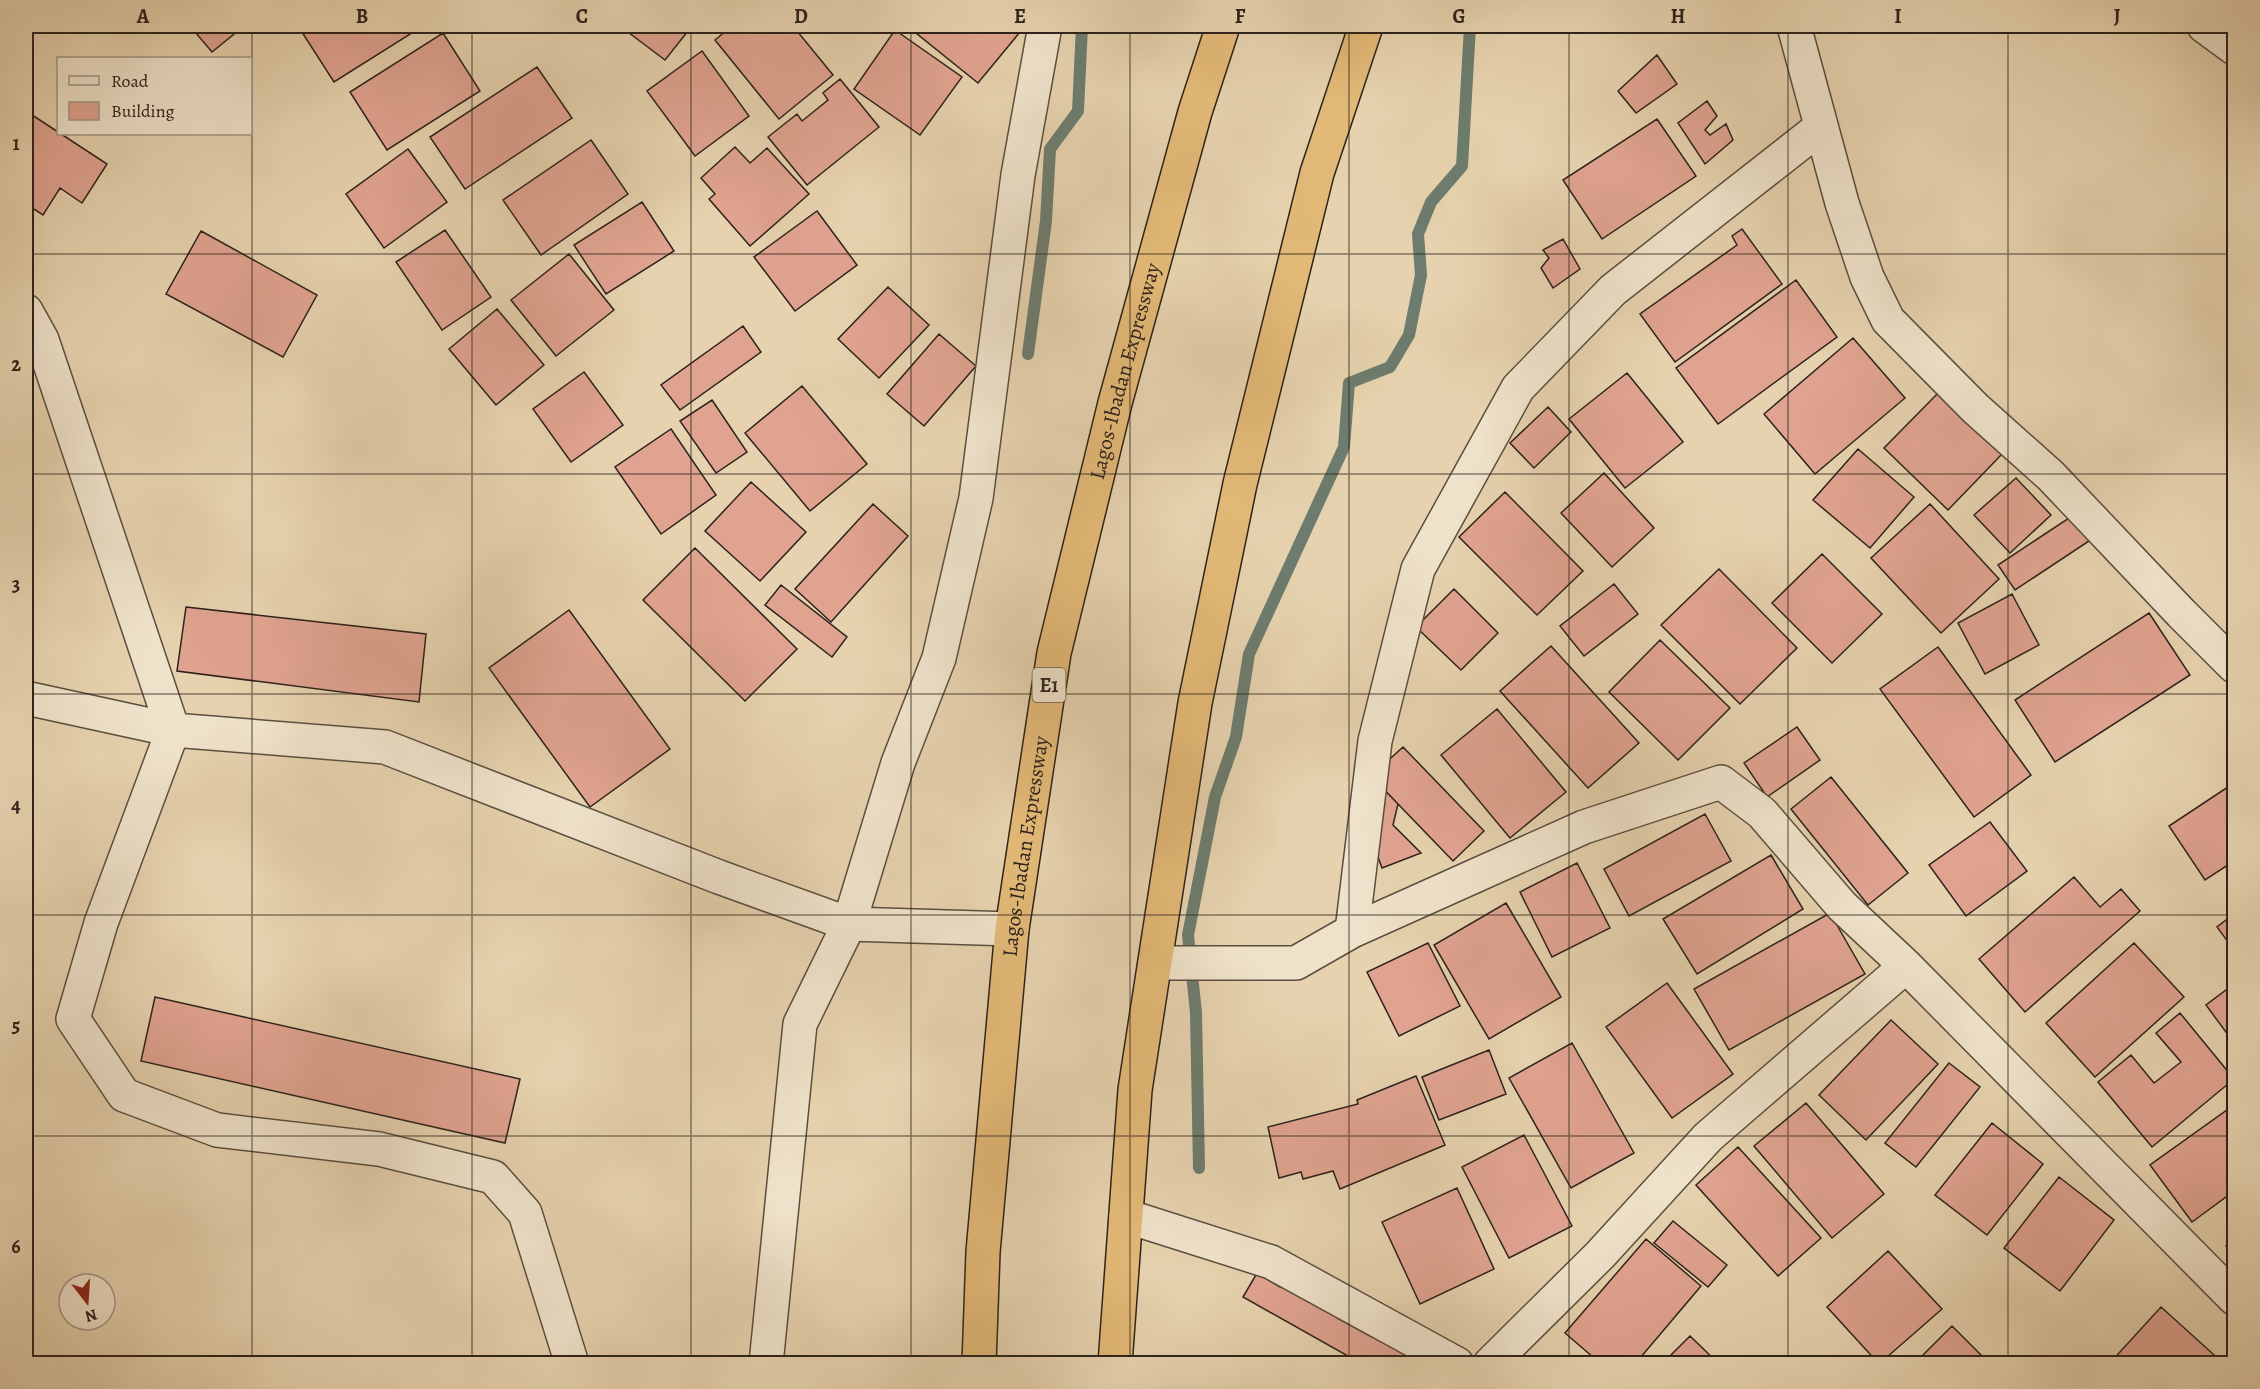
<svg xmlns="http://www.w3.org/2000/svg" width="2260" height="1389" viewBox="0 0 2260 1389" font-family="Alegreya,serif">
<rect width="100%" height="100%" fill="#e6d2ae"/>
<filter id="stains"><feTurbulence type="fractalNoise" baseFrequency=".00333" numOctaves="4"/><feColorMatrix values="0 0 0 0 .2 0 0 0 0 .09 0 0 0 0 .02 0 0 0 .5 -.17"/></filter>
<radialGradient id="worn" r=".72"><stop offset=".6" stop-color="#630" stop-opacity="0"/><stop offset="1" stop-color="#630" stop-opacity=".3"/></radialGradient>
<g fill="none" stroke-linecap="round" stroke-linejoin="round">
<path stroke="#6d7c6e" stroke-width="12" d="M1028,354l18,-133 4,-72 28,-38 4,-85
M1199,1168l-3,-155 -8,-78 27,-138 21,-60 13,-83 95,-207 5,-64 41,-16 19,-32 12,-60 -3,-41 13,-32 31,-36 8,-140"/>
</g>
<path fill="#e0a390" stroke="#2d221c" stroke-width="1.5" d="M190,26h54l-32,26z
M298,26h125l-89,56z
M620,26h72l-27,34z
M732,26h61l40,49 -54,44 -64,-79z
M913,26h112l-47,57 -67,-54z
M895,30l67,47 -42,58 -66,-46z
M443,33l37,58 -93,59 -37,-58z
M702,51l47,65 -54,40 -48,-65z
M1657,55l20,29 -41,29 -18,-22z
M537,67l35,51 -107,71 -35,-52z
M840,79l39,48 -72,58 -39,-48 29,-23 5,7 26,-21 -5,-7z
M1707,101l10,15 -12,14 5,5 16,-11 7,16 -28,24 -27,-41z
M26,111l81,53 -25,39 -22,-15 -17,27 -17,-11z
M1657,119l39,57 -94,63 -39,-59z
M591,140l37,54 -87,61 -38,-55z
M735,147l15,16 17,-15 42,46 -59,52 -41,-47 6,-5 -14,-16z
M408,149l39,53 -63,46 -38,-54z
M642,202l32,49 -68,43 -32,-49z
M817,211l40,54 -62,46 -41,-54z
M1742,229l40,55 -107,78 -35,-48 97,-69 -5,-9z
M445,230l46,67 -49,33 -46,-68z
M201,231l116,64 -34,62 -117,-63z
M1563,239l17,30 -27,19 -12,-20 8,-10 -6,-8z
M569,254l45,56 -58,46 -45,-56z
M1796,280l41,57 -119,87 -42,-56z
M888,287l41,38 -50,53 -41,-39z
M497,309l47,56 -48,40 -47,-56z
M743,326l18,26 -81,58 -19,-25z
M939,334l37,32 -52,60 -37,-32z
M1853,338l52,60 -90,76 -51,-60z
M584,372l39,53 -52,37 -38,-53z
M1627,373l56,69 -58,46 -56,-69z
M802,386l65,78 -57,47 -65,-78z
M1940,391l63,62 -55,57 -64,-62z
M712,400l35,52 -31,21 -36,-52z
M1548,407l23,25 -37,36 -24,-25z
M671,429l45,66 -55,39 -46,-67z
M1858,449l56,48 -44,51 -57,-48z
M1604,473l50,55 -42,39 -51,-54z
M2016,478l35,37 -41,38 -36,-38z
M751,482l55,50 -46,49 -55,-50z
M1505,492l78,79 -46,44 -78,-78z
M873,504l35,32 -77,86 -36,-33z
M1930,504l69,75 -58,54 -70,-75z
M2075,514l17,25 -77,51 -17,-25z
M695,548l102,101 -52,52 -102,-101z
M1822,554l60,60 -50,49 -60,-60z
M1719,569l78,79 -57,56 -79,-79z
M1614,584l24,30 -54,42 -24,-30z
M781,585l66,52 -15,20 -67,-52z
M1454,589l44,44 -37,37 -45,-43z
M2012,594l27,51 -54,29 -27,-51z
M186,607l240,27 -7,68 -242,-31z
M569,610l101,139 -80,58 -101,-139z
M2149,613l41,62 -135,87 -40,-62z
M1660,640l70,68 -52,52 -69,-68z
M1551,646l88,97 -51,45 -88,-97z
M1938,647l93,128 -57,42 -94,-128z
M1497,709l69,83 -56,46 -69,-83z
M1797,727l23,33 -53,37 -23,-34z
M1403,747l81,84 -31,30 -82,-85z
M1831,777l77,96 -40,32 -77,-96z
M1378,783l20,21 -5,21 28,28 -39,15 -13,-36z
M2234,783v78l-29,19 -36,-54z
M1705,814l26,47 -102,55 -25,-47z
M1990,822l37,49 -61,45 -37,-51z
M1771,855l32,54 -106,65 -34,-55z
M1577,863l33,65 -58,29 -32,-65z
M2074,877l26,30 21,-18 19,22 -115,101 -46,-53z
M1506,903l55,94 -72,42 -55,-94z
M1830,913l35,61 -136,76 -35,-61z
M2234,914v36l-17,-23z
M1428,943l32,63 -61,30 -32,-64z
M2134,943l50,54 -89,80 -49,-54z
M1667,983l66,91 -61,44 -66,-91z
M2234,984v59l-28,-38z
M155,997l365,82 -15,64 -364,-82z
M2180,1013l54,66 -82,68 -54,-65 33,-27 23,28 27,-21 -25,-29z
M1891,1020l47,44 -72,76 -47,-45z
M1572,1043l62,110 -63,35 -62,-110z
M1489,1050l17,44 -67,26 -17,-43z
M1949,1063l31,24 -64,80 -31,-24z
M1416,1076l29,69 -105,44 -7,-18 -30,8 -2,-7 -22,6 -11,-51 90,-23 -1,-4z
M1806,1103l78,91 -52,44 -78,-92z
M2234,1105v86l-42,31 -42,-57z
M1992,1123l51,41 -56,71 -52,-40z
M1524,1135l48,91 -63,32 -47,-91z
M1738,1147l83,91 -43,38 -82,-91z
M2059,1177l55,43 -54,71 -56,-43z
M1457,1188l37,81 -74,35 -38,-82z
M1673,1221l54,44 -19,22 -54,-44z
M1646,1239l55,47 -66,78h-34l-36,-31z
M2234,1239v19l-8,-12z
M1888,1251l54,58 -63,55 -52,-57z
M1257,1273l23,14 6,-10 56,32 -5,9 35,19 5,-9 33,18 -5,10 13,8h-56l-119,-67z
M2161,1307l62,56 -114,1z
M1952,1326l38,38h-76z
M1690,1336l29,28h-57z"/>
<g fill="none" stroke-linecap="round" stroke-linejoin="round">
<g stroke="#5b4e40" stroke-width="36">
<path id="minor" d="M2204,26l30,22
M26,311l16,29 131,390 -72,193 -28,96 51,76 93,35 162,19 114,28 32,36 47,151
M26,698l147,32 212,17 334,130 130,47 163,5
M1352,931l232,-104 137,-45 41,31 80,93 64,60 328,332
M1155,963h141l56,-32 23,-190 43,-172 100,-181 95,-98 208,-163
M1126,1216l145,46 186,102
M766,1364l34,-340 49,-100 49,-161 41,-105 37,-160 42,-323 27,-149
M1490,1364l110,-109 108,-118 198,-171"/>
</g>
<g stroke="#5b4e40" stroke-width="36">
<path id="tertiary" d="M1794,26l48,177 25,74 21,43 87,88 76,68 130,137 53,53"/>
</g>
<g stroke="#2d221c" stroke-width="36">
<g id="motorway">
<path id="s1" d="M979,1364l4,-112 29,-323 42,-276 61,-250 80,-291 28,-86"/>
<path d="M1115,1364l20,-274 60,-387 45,-219 77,-311 49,-147"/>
</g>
</g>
<use href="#minor" stroke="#efe2ca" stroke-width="33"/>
<use href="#tertiary" stroke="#efe2ca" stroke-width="33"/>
<use href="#motorway" stroke="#e3b977" stroke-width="33"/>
</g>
<path fill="none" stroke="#2d221c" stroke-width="1.5" stroke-opacity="0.55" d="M252,26v1338M472,26v1338M691,26v1338M911,26v1338M1130,26v1338M1349,26v1338M1569,26v1338M1788,26v1338M2008,26v1338M26,254h2208M26,474h2208M26,694h2208M26,915h2208M26,1136h2208"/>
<g text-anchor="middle" stroke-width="5" stroke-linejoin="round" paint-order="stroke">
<rect fill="#efe2ca" stroke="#675c50" stroke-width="1.5" x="1032.5" y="668" width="33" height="34" rx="4.5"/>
<g font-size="20" font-weight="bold" fill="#2d221c">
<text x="1049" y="692">E1</text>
</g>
<g font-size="21" fill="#2d221c" stroke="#efe2ca">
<text dy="7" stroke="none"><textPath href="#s1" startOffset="1006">Lagos-Ibadan Expressway</textPath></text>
<text dy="7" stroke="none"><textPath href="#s1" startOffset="520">Lagos-Ibadan Expressway</textPath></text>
</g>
</g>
<rect width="2260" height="1389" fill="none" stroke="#e6d2ae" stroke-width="66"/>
<rect x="57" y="57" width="195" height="78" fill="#efe2ca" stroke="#a19584" stroke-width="1.5"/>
<rect x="69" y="76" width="30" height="9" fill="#efe2ca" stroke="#a19584" stroke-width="1.5"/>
<text x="111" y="87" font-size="18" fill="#2d221c">Road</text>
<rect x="69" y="102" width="30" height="18" fill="#e0a390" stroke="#a19584" stroke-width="1.5"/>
<text x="111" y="117" font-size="18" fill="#2d221c">Building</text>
<g transform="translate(87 1302) rotate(163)"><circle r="28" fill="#efe2ca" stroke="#a19584" stroke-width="1.5"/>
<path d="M0-4.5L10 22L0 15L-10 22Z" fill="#8f2418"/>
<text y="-9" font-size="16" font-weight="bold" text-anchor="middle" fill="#2d221c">N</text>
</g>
<rect x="33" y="33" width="2194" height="1323" fill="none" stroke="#2d221c" stroke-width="2"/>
<g font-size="20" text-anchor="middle" font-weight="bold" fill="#2d221c">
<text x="143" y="23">A</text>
<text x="362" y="23">B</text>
<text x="582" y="23">C</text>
<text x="801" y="23">D</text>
<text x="1020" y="23">E</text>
<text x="1240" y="23">F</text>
<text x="1459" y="23">G</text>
<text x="1678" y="23">H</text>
<text x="1898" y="23">I</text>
<text x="2117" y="23">J</text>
<text x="16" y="150">1</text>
<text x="16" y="371">2</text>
<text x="16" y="591">3</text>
<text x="16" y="812">4</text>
<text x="16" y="1032">5</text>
<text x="16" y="1253">6</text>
</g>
<rect width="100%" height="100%" filter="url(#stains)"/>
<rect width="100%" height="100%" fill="url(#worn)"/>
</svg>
